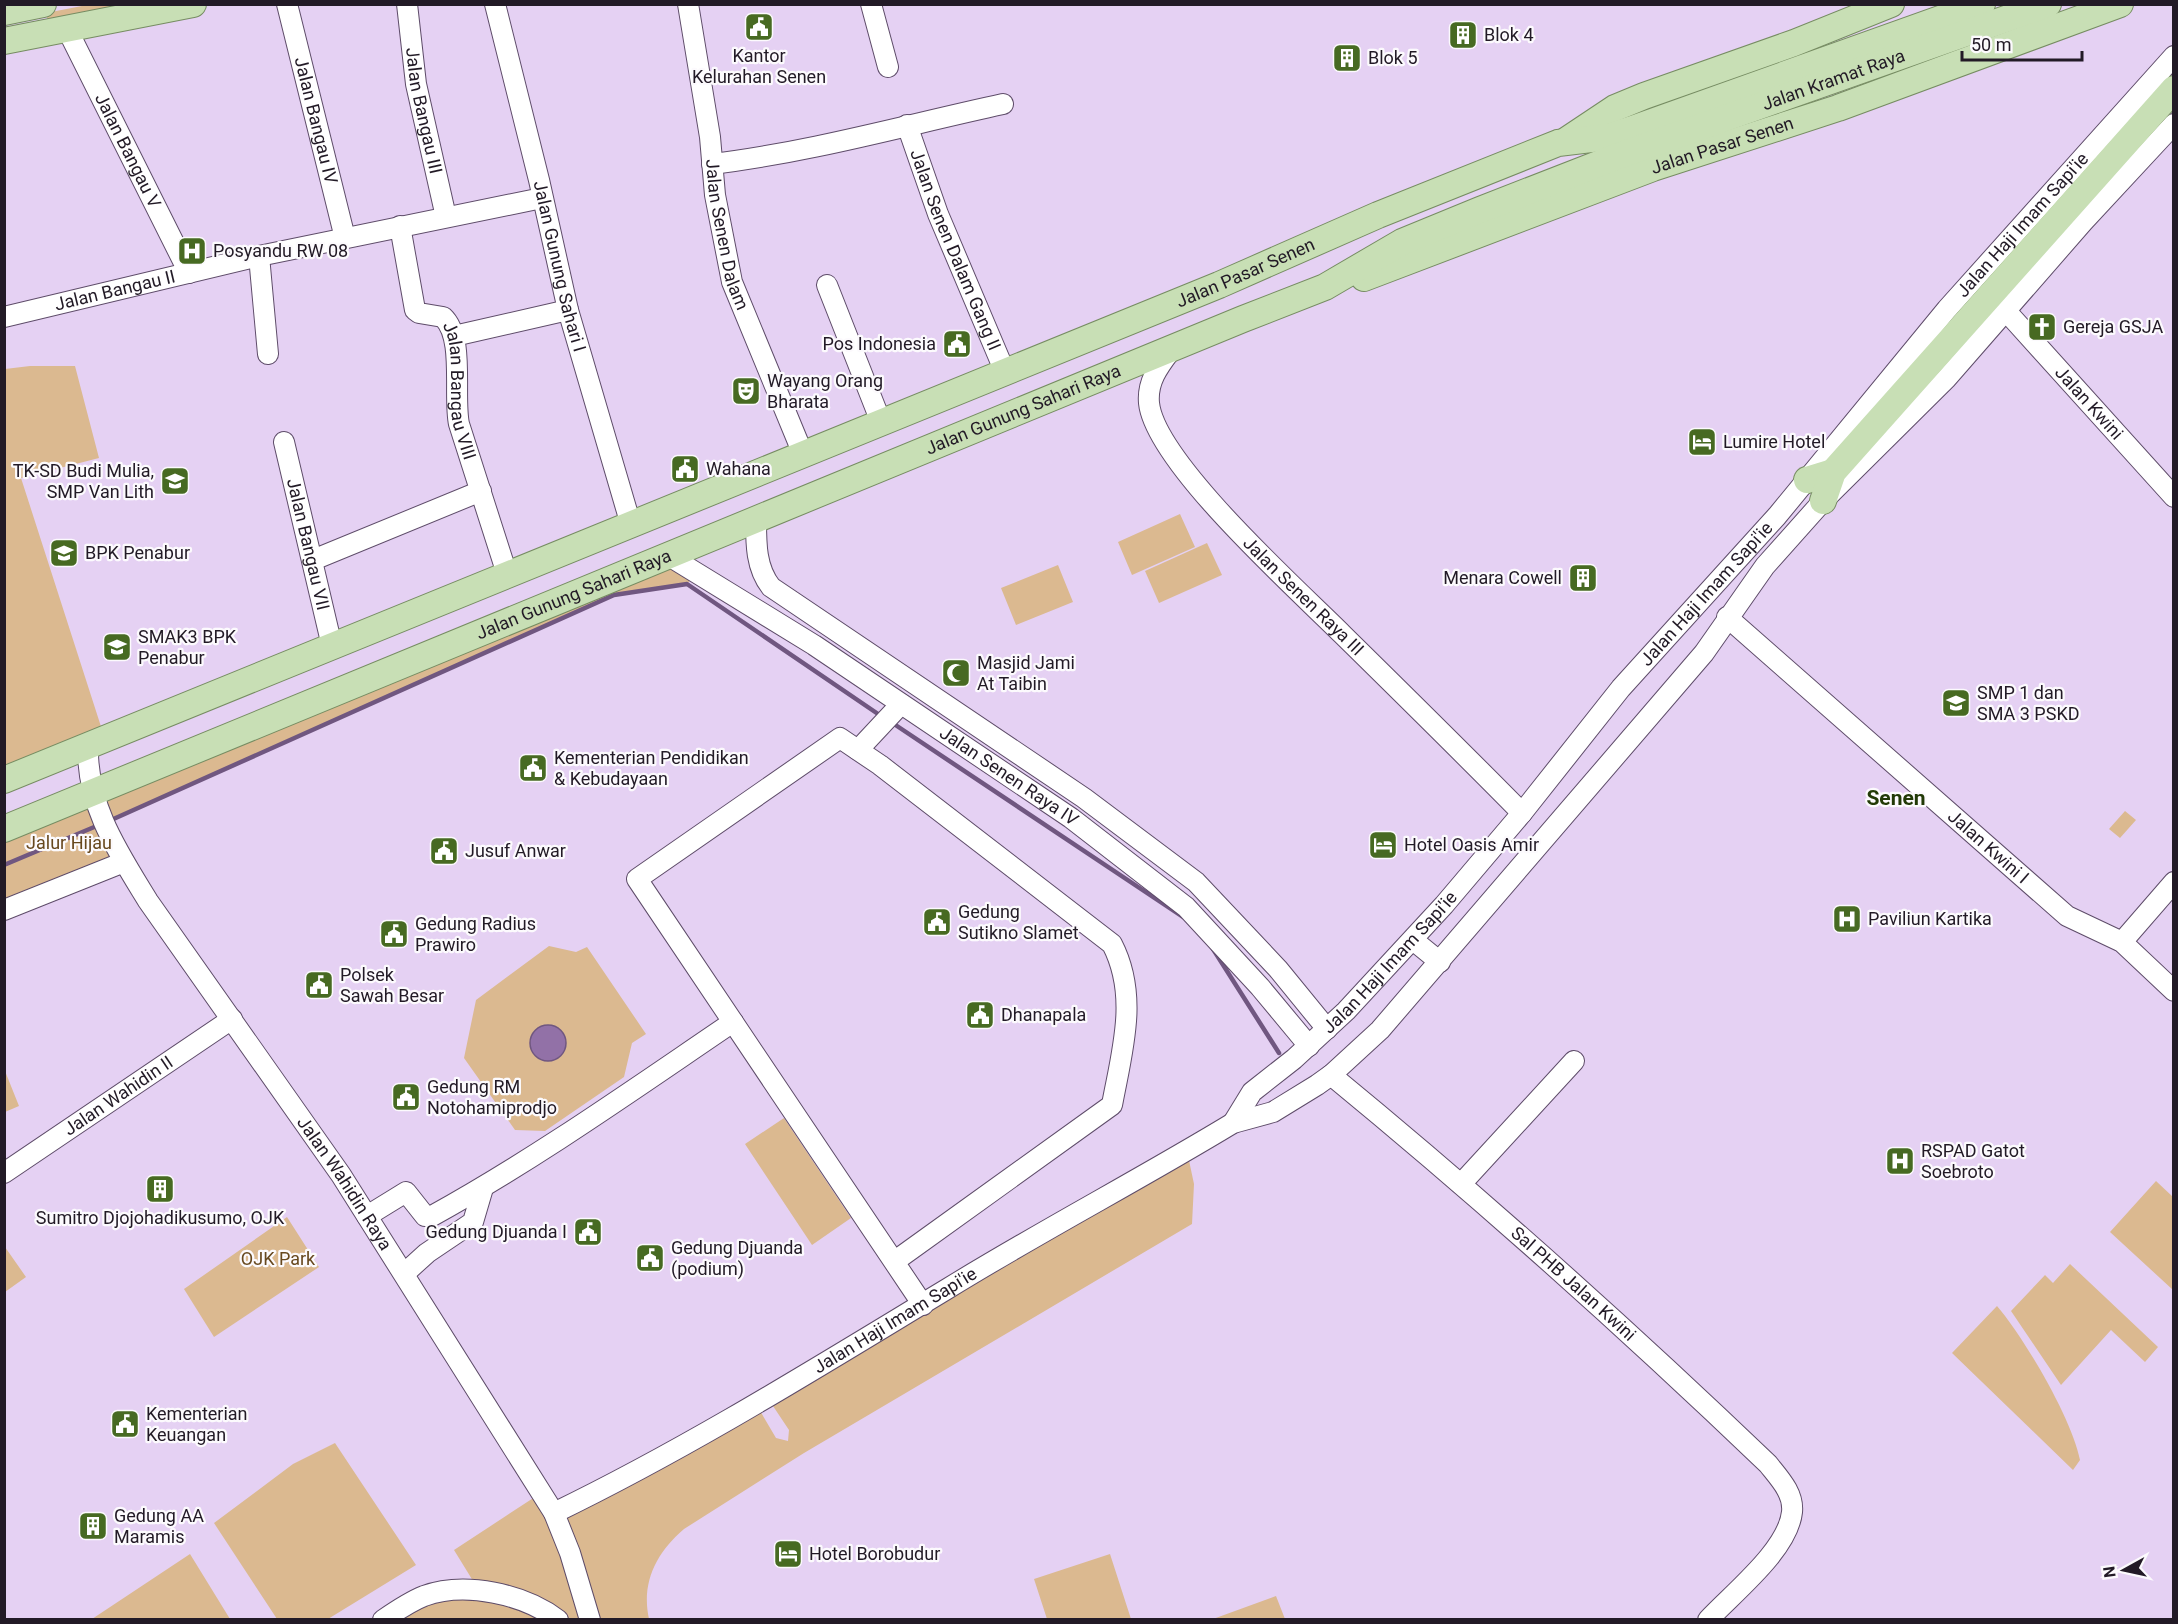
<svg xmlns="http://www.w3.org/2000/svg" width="2178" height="1624" viewBox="0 0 2178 1624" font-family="Roboto,sans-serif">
<rect width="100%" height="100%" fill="#e5d1f3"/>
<path fill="#dbb990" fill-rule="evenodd" d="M87,5h66l-104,21 -3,-13z
M30,366h45l24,92 -78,20 84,261 -100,41v-411z
M1180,514l15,33 -63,28 -14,-33z
M1207,543l15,32 -63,28 -14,-32z
M669,556l28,17 -10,11 -73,11 -510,228 20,39 -119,48v-81z
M1058,565l15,37 -57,23 -15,-37z
M2125,811l11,9 -16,18 -11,-9z
M549,946l27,6 11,-5 59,87 -14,9 -8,34 -79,54 -30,-1 -51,-72 12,-58zM550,1025c12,9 22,18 8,32l-19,-30z
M5,1071l14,35 -14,6h-1z
M784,1118l67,100 -39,27 -67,-101z
M1187,1151l7,33 -2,40 -388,229 -120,76c-28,24 -43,54 -35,90l-264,1 39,-24 54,-7 -24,-39 87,-57 13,20 202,-109 20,34 12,3 1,-11 -22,-33z
M2156,1181l17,16v93l-63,-58z
M287,1217l32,50 -105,70 -30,-48z
M5,1247l21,30 -21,15h-1z
M2070,1264l88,83 -13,15 -34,-32 -50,55 -50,-74 34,-36 8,8z
M1997,1306c28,33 75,113 83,154l-7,10 -121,-117z
M335,1443l81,122 -88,54h-51l-63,-96 79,-59z
M190,1554l40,65h-138z
M1110,1554l21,65h-84l-13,-40z
M1276,1596l9,23h-72z"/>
<path fill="#9271a7" stroke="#705780" stroke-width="1.5" d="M530 1043a18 18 0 1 1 36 0a18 18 0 1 1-36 0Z"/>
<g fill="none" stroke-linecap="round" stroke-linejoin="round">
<path stroke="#705780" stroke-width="4.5" d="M891,722l292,195
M109,821l505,-226 73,-11 194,132
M4,865l95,-40
M1213,949l66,104"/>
<g stroke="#5e4c69" stroke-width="22">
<g id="minor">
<path id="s1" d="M287,4l58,234"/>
<path id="s2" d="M407,4l9,80 30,133"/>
<path id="s3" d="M495,4l44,176 29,130 63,215"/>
<path id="s4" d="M688,4l22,133 5,58 17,87 71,172"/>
<path d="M871,4l17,63"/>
<path id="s5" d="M67,29l122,244"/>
<path id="s6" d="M907,125l31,89 67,158"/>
<path d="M712,164c99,-12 194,-39 291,-60"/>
<path id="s7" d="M400,226l15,84 4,3 24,4c22,20 10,79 16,107l48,150"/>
<path d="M259,256l9,98"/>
<path d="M827,285l54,137"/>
<path id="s8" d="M2006,311l168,186"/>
<path id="s9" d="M4,317l255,-61 283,-58"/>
<path d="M454,336l114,-26"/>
<path id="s10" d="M1171,350c-12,16 -24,31 -22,53 6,59 148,186 193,231 60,59 121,119 180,179"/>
<path id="s11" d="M284,442l48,204"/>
<path d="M756,520c0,24 0,48 15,67l313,211 112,84 82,87 49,60"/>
<path id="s12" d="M669,556l145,89 257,173 115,89 74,80 49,59"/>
<path d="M313,560l168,-69"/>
<path id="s13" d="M1727,617l340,299 55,26 52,49"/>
<path id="s14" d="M88,745c-2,60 30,107 60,156l193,274 213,338 16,40 20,67"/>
<path d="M858,750l43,-46"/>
<path d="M4,910l120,-48"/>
<path d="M1413,940l27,22"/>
<path d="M2122,942l52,-60"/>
<path id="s15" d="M1331,1075c151,124 296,254 437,389 11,14 26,29 24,48 -4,38 -59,81 -84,108"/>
<path id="s16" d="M1233,1123l19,-31 42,-33 52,-48 98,-106 78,-92 99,-125 156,-172 170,-207 227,-253"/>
<path id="s17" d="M4,1173l228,-154"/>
<path d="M1461,1184l113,-123"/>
<path d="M367,1216l39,-24 19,24h7c105,-58 202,-127 301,-194"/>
<path d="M895,1261l217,-156c10,-54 27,-109 0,-161l-232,-179 -40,-27 -203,141 286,426"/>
<path d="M405,1273l22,-20 46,-31 10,-34"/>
<path id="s18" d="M554,1513c136,-66 264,-146 393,-224 94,-58 192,-109 286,-166l40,-11 44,-27 14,-10 49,-45 324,-377 61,-87 58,-65 123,-122 137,-157 91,-98"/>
<path d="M383,1620c13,-9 26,-18 41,-24 41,-15 100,-2 134,24"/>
</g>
</g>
<g stroke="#768c62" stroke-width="28">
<g id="major">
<path d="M4,12l39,-8"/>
<path d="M4,41l189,-37"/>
<path d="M1567,140l48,-32 29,-12 150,-53 97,-39"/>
<path id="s19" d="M1364,278l289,-110 185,-60 282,-104"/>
<path d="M1807,480l26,-8"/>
<path d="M1823,501l10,-29 341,-383"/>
<path id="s20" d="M4,780l1215,-495 159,-70 180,-72 50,-6 27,-9 347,-124"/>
<path id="s21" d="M4,829l1239,-510 82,-32 77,-45 78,-32 141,-55 427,-151"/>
</g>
</g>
<use href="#minor" stroke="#fff" stroke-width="20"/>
<use href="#major" stroke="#c8dfb5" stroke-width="26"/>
</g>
<defs>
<g id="civic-square" transform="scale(1.5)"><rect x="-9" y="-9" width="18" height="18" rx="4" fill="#476a22" stroke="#fcfafd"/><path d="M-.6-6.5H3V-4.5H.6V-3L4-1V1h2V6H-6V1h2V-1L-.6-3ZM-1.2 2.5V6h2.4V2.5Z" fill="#fff"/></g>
<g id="building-square" transform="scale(1.5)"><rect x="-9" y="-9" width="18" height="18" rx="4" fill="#476a22" stroke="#fcfafd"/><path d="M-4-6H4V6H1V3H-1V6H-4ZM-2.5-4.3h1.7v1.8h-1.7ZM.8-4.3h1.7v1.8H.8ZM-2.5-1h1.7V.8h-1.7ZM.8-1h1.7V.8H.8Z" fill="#fff"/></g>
<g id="hospital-square" transform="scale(1.5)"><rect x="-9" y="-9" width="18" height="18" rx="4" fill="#476a22" stroke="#fcfafd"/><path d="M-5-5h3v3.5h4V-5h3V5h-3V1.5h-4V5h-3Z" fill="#fff"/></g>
<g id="church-square" transform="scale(1.5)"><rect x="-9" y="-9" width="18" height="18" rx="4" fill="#476a22" stroke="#fcfafd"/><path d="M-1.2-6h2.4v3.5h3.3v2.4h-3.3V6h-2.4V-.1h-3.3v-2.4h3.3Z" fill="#fff"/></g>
<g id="theatre-square" transform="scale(1.5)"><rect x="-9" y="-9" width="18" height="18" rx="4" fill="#476a22" stroke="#fcfafd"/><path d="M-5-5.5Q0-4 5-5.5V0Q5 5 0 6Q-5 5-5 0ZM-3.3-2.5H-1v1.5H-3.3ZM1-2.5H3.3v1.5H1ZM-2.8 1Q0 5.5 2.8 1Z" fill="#fff"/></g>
<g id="hotel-square" transform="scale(1.5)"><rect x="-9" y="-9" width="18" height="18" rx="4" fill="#476a22" stroke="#fcfafd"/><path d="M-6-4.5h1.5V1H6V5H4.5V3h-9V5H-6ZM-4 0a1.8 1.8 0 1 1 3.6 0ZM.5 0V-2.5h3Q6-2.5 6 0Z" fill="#fff"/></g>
<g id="school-square" transform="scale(1.5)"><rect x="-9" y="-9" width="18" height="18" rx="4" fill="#476a22" stroke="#fcfafd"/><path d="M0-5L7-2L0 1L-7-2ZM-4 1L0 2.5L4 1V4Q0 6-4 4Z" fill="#fff"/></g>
<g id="mosque-square" transform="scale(1.5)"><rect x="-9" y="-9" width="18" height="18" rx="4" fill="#476a22" stroke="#fcfafd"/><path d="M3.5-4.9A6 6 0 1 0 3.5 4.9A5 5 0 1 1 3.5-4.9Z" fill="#fff"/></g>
</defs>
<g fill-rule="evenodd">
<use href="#civic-square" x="759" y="27"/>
<use href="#building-square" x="1463" y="35"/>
<use href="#building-square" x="1347" y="58"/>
<use href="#hospital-square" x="192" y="251"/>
<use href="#church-square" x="2042" y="327"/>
<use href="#civic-square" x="957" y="344"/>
<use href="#theatre-square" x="746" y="391"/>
<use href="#hotel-square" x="1702" y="442"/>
<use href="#civic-square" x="685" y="469"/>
<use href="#school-square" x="175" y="481"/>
<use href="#school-square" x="64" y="553"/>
<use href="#building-square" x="1583" y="578"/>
<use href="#school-square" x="117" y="647"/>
<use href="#mosque-square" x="956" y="673"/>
<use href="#school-square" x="1956" y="703"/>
<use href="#civic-square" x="533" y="768"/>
<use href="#hotel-square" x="1383" y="845"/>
<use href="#civic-square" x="444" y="851"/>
<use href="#hospital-square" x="1847" y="919"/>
<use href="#civic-square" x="937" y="922"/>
<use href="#civic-square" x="394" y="934"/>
<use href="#civic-square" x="319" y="985"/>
<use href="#civic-square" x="980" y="1015"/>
<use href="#civic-square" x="406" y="1097"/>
<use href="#hospital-square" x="1900" y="1161"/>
<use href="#building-square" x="160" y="1189"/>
<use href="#civic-square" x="588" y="1232"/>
<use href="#civic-square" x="650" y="1258"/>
<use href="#civic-square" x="125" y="1424"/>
<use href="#building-square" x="93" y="1526"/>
<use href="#hotel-square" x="788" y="1554"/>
</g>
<g text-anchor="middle" stroke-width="4.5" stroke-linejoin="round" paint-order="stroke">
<g font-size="18" fill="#221a26" stroke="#fcfafd" text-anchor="start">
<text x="1484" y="41">Blok 4</text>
<text x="759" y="62" text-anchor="middle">Kantor<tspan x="759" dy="21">Kelurahan Senen</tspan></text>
<text x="1368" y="64">Blok 5</text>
<text x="213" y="257">Posyandu RW 08</text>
<text x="2063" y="333">Gereja GSJA</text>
<text x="936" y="350" text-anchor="end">Pos Indonesia</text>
<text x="767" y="387">Wayang Orang<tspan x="767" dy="21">Bharata</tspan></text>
<text x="1723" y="448">Lumire Hotel</text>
<text x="706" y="475">Wahana</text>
<text x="154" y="477" text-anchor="end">TK-SD Budi Mulia,<tspan x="154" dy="21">SMP Van Lith</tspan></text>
<text x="85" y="559">BPK Penabur</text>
<text x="1562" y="584" text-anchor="end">Menara Cowell</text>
<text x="138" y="643">SMAK3 BPK<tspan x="138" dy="21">Penabur</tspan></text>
<text x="977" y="669">Masjid Jami<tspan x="977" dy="21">At Taibin</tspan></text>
<text x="1977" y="699">SMP 1 dan<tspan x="1977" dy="21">SMA 3 PSKD</tspan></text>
<text x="554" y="764">Kementerian Pendidikan<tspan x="554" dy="21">&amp; Kebudayaan</tspan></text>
<text x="1404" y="851">Hotel Oasis Amir</text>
<text x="465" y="857">Jusuf Anwar</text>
<text x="958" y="918">Gedung<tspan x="958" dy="21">Sutikno Slamet</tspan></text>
<text x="1868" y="925">Paviliun Kartika</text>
<text x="415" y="930">Gedung Radius<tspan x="415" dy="21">Prawiro</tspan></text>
<text x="340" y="981">Polsek<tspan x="340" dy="21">Sawah Besar</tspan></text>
<text x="1001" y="1021">Dhanapala</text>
<text x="427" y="1093">Gedung RM<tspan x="427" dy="21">Notohamiprodjo</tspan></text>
<text x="1921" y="1157">RSPAD Gatot<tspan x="1921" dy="21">Soebroto</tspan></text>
<text x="160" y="1224" text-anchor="middle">Sumitro Djojohadikusumo, OJK</text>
<text x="567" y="1238" text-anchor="end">Gedung Djuanda I</text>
<text x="671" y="1254">Gedung Djuanda<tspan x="671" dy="21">(podium)</tspan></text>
<text x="146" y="1420">Kementerian<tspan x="146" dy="21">Keuangan</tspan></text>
<text x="114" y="1522">Gedung AA<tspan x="114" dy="21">Maramis</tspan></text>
<text x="809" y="1560">Hotel Borobudur</text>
</g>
<g font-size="18" fill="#221a26" stroke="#fcfafd">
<text dy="6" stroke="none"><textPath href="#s21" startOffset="1978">Jalan Kramat Raya</textPath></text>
<text dy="6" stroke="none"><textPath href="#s2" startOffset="108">Jalan Bangau III</textPath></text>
<text dy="6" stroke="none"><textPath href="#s1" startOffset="120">Jalan Bangau IV</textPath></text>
<text dy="6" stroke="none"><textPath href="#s19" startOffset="382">Jalan Pasar Senen</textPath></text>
<text dy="6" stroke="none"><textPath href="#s5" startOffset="136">Jalan Bangau V</textPath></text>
<text dy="6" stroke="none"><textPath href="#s16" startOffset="1198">Jalan Haji Imam Sapi'ie</textPath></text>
<text dy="6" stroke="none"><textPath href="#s4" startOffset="234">Jalan Senen Dalam</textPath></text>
<text dy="6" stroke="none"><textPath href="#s6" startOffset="134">Jalan Senen Dalam Gang II</textPath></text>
<text dy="6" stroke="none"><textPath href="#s3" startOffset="270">Jalan Gunung Sahari I</textPath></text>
<text dy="6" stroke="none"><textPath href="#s20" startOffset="1341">Jalan Pasar Senen</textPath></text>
<text dy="6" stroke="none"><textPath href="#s9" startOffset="114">Jalan Bangau II</textPath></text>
<text dy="6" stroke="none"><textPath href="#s7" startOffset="192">Jalan Bangau VIII</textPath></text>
<text dy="6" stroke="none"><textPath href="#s8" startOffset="124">Jalan Kwini</textPath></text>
<text dy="6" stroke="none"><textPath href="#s21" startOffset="1102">Jalan Gunung Sahari Raya</textPath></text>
<text dy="6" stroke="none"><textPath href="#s11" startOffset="105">Jalan Bangau VII</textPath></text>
<text dy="6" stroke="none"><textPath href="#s16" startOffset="712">Jalan Haji Imam Sapi'ie</textPath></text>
<text dy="6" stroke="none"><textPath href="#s21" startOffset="616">Jalan Gunung Sahari Raya</textPath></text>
<text dy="6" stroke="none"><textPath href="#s10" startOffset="309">Jalan Senen Raya III</textPath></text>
<text dy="6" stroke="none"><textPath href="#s12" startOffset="405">Jalan Senen Raya IV</textPath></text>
<text dy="6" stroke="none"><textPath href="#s13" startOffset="348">Jalan Kwini I</textPath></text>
<text dy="6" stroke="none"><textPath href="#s16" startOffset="226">Jalan Haji Imam Sapi'ie</textPath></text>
<text dy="6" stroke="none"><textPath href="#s17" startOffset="138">Jalan Wahidin II</textPath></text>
<text dy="6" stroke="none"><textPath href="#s14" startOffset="514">Jalan Wahidin Raya</textPath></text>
<text dy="6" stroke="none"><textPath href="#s15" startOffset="320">Sal PHB Jalan Kwini</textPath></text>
<text dy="6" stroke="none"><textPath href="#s18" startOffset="392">Jalan Haji Imam Sapi'ie</textPath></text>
</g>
<g font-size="18" fill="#67481e" stroke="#fcfafd">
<text x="69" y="849">Jalur Hijau</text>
<text x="278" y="1265">OJK Park</text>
</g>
<g font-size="21" font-weight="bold" fill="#223a07" stroke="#fcfafd">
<text x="1896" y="805">Senen</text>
</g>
</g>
<rect width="2178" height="1624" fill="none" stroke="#221a26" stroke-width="12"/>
<g transform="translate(2124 1570) rotate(262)" stroke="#fcfafd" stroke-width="4.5" paint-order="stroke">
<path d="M0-4.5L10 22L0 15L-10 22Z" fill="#221a26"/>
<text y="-9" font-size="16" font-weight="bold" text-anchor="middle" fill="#221a26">N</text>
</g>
<path d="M1962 51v9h120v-9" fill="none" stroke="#221a26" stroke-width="3"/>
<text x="1971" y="51" font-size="18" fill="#221a26" stroke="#fcfafd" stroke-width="4.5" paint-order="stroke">50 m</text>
</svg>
